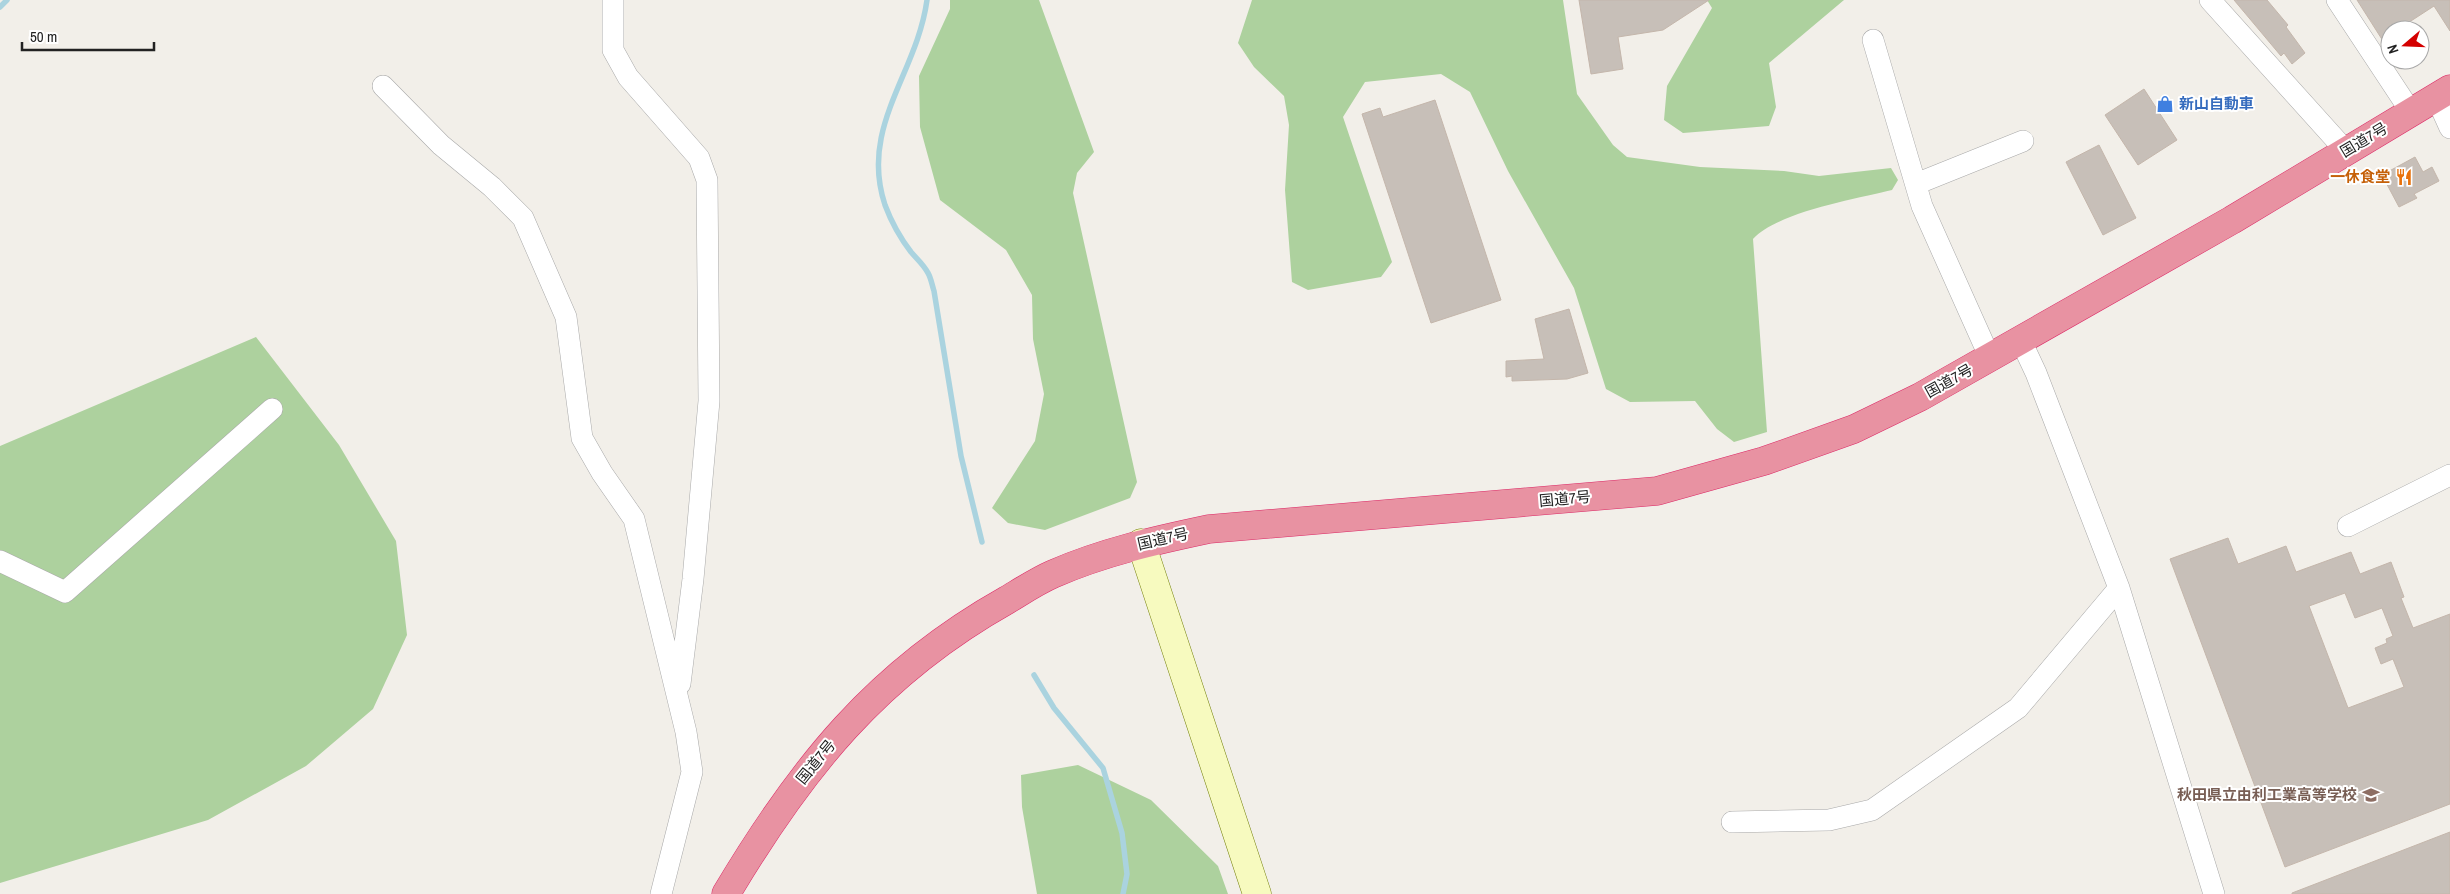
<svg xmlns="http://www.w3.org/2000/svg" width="2450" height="894" viewBox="0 0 2450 894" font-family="'Archivo Narrow','Noto Sans JP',sans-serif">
<rect width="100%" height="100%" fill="#f2efe9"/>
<path fill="#add19e" d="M950,0h89l55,152 -17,21 -4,20 64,289 -7,16 -85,32 -37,-7 -16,-15 43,-67 9,-47 -11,-55 -1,-44 -26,-45 -66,-50 -20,-73 -1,-51 31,-67z
M1252,0h311l14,94 36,51 14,12 73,10 84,4 35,5 72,-8 7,12 -6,10c-37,9 -114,22 -139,49l14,193 -33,10 -17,-13 -22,-28 -65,1 -24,-13 -32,-101 -66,-117 -38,-79 -29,-18 -76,8 -22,35 49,145 -11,15 -73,13 -16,-8 -7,-92 4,-65 -5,-29 -30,-29 -16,-24z
M1707,0h137l-75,63 7,44 -7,19 -86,7 -19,-13 3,-34 45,-78z
M256,337l83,108 57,96 11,94 -34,74 -67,57 -98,54 -208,63v-437z
M1078,765l73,35 67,66 10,28h-191l-15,-87 -1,-32z"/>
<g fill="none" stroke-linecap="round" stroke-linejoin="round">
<path stroke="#aad3df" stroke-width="5.5" d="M927,0c-10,74 -68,127 -42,205 6,16 16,34 26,47 6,7 13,13 17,21 3,5 4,12 6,18l27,165 21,86
M0,7l7,-7
M1034,675l20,33 49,60 19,65 5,41 -4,20"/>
</g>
<path fill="#c7bfb8" stroke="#c4b6ab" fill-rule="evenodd" d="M1579,0h130l-46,30 -45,7 5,32 -32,5z
M2234,0h33l21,25 -2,2 19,26 -13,11 -8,-11 -3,3z
M2357,0h93v31l-16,-25 -37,24h-7v22z
M2144,89l33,51 -39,25 -33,-50z
M1435,100l66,200 -70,23 -69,-209 18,-6 3,9z
M2099,145l37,73 -33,17 -37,-73z
M2415,157l8,15 9,-5 7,14 -25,13 3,4 -18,9 -17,-32z
M1569,309l19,64 -21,6 -55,2v-5l-6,1v-16l38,-2 -9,-40z
M2228,538l10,26 48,-18 10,26 55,-20 9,22 31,-12 13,35 -3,1 12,30 37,-14v190l-165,63 -115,-308zM2345,593l10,25 27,-10 11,28 -7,3 1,4 -12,5 6,16 12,-5 11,28 -56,21 -39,-102z
M2450,832v62h-158v-1z"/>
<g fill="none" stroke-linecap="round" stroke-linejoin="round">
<g stroke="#a9a9a9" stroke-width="22">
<path id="street" d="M613,0v50l15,27 71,81 8,22 2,221 -16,178 -13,105
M2210,0l136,151
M2337,0l74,112
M1873,40l49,166 68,152
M383,86l58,59 51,42 31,31 43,99 16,121 20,35 32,46 52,213 6,40 -31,122
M2436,97l14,31
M1916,184l107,-43
M2021,341l15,32 83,215 95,306
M2348,526l102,-51
M0,561l65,31 207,-183
M1732,822l97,-2 43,-10 146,-102 101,-120"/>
</g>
<g stroke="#707d05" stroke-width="29">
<path id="secondary" d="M1141,543l116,351"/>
</g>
<g stroke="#dc2a67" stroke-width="29">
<path id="highway" d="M726,894c75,-126 151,-221 281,-294 15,-9 30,-19 46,-26 50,-22 104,-34 156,-45l448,-38 107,-30 90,-32 66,-32 312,-177 218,-131"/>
</g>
<use href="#street" stroke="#fff" stroke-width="21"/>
<use href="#secondary" stroke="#f7fabf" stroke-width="28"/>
<use href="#highway" stroke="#e892a2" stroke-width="28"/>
</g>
<defs>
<g id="shop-bare" transform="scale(1.35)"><path d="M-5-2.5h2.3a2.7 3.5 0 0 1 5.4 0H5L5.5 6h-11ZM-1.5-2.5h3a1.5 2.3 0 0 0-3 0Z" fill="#3f7fe0" stroke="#fff" stroke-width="2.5" paint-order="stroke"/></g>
<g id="restaurant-bare" transform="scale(1.35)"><path d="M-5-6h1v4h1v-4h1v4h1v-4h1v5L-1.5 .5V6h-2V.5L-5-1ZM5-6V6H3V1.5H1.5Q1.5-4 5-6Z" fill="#e8710a" stroke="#fff" stroke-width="2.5" paint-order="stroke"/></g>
<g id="school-bare" transform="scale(1.35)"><path d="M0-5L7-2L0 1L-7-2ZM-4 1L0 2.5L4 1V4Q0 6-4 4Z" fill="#8d6e63" stroke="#fff" stroke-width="2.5" paint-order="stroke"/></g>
</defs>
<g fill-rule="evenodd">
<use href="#shop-bare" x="2165" y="104"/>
<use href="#restaurant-bare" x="2404" y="177"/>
<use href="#school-bare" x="2371" y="795"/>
</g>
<g text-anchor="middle" stroke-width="4" stroke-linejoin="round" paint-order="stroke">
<g font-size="15" font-weight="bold" fill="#366cbe" stroke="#fff" text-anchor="start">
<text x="2179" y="109">新山自動車</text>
</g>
<g font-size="15" fill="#222" stroke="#fff">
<text transform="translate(2364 140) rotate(-31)" y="5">国道7号</text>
<text transform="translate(1949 381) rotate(-29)" y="5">国道7号</text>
<text transform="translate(1565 499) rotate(-5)" y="5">国道7号</text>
<text transform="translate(1163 539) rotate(-13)" y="5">国道7号</text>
<text transform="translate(816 762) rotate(-51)" y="5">国道7号</text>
</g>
<g font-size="15" font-weight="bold" fill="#c56008" stroke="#fff" text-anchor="end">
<text x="2390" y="182">一休食堂</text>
</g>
<g font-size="15" font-weight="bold" fill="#785e54" stroke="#fff" text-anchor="end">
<text x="2357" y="800">秋田県立由利工業高等学校</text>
</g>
</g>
<g transform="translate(2405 45) rotate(251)"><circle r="24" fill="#ffffff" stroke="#a7a7a7"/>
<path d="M0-4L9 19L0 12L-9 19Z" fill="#d40000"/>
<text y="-8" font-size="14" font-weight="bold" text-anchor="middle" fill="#222222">N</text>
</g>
<path d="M22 42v8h132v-8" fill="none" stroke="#222222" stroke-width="2.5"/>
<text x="30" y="42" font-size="15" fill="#222222" stroke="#ffffff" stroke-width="4" paint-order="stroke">50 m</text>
</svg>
